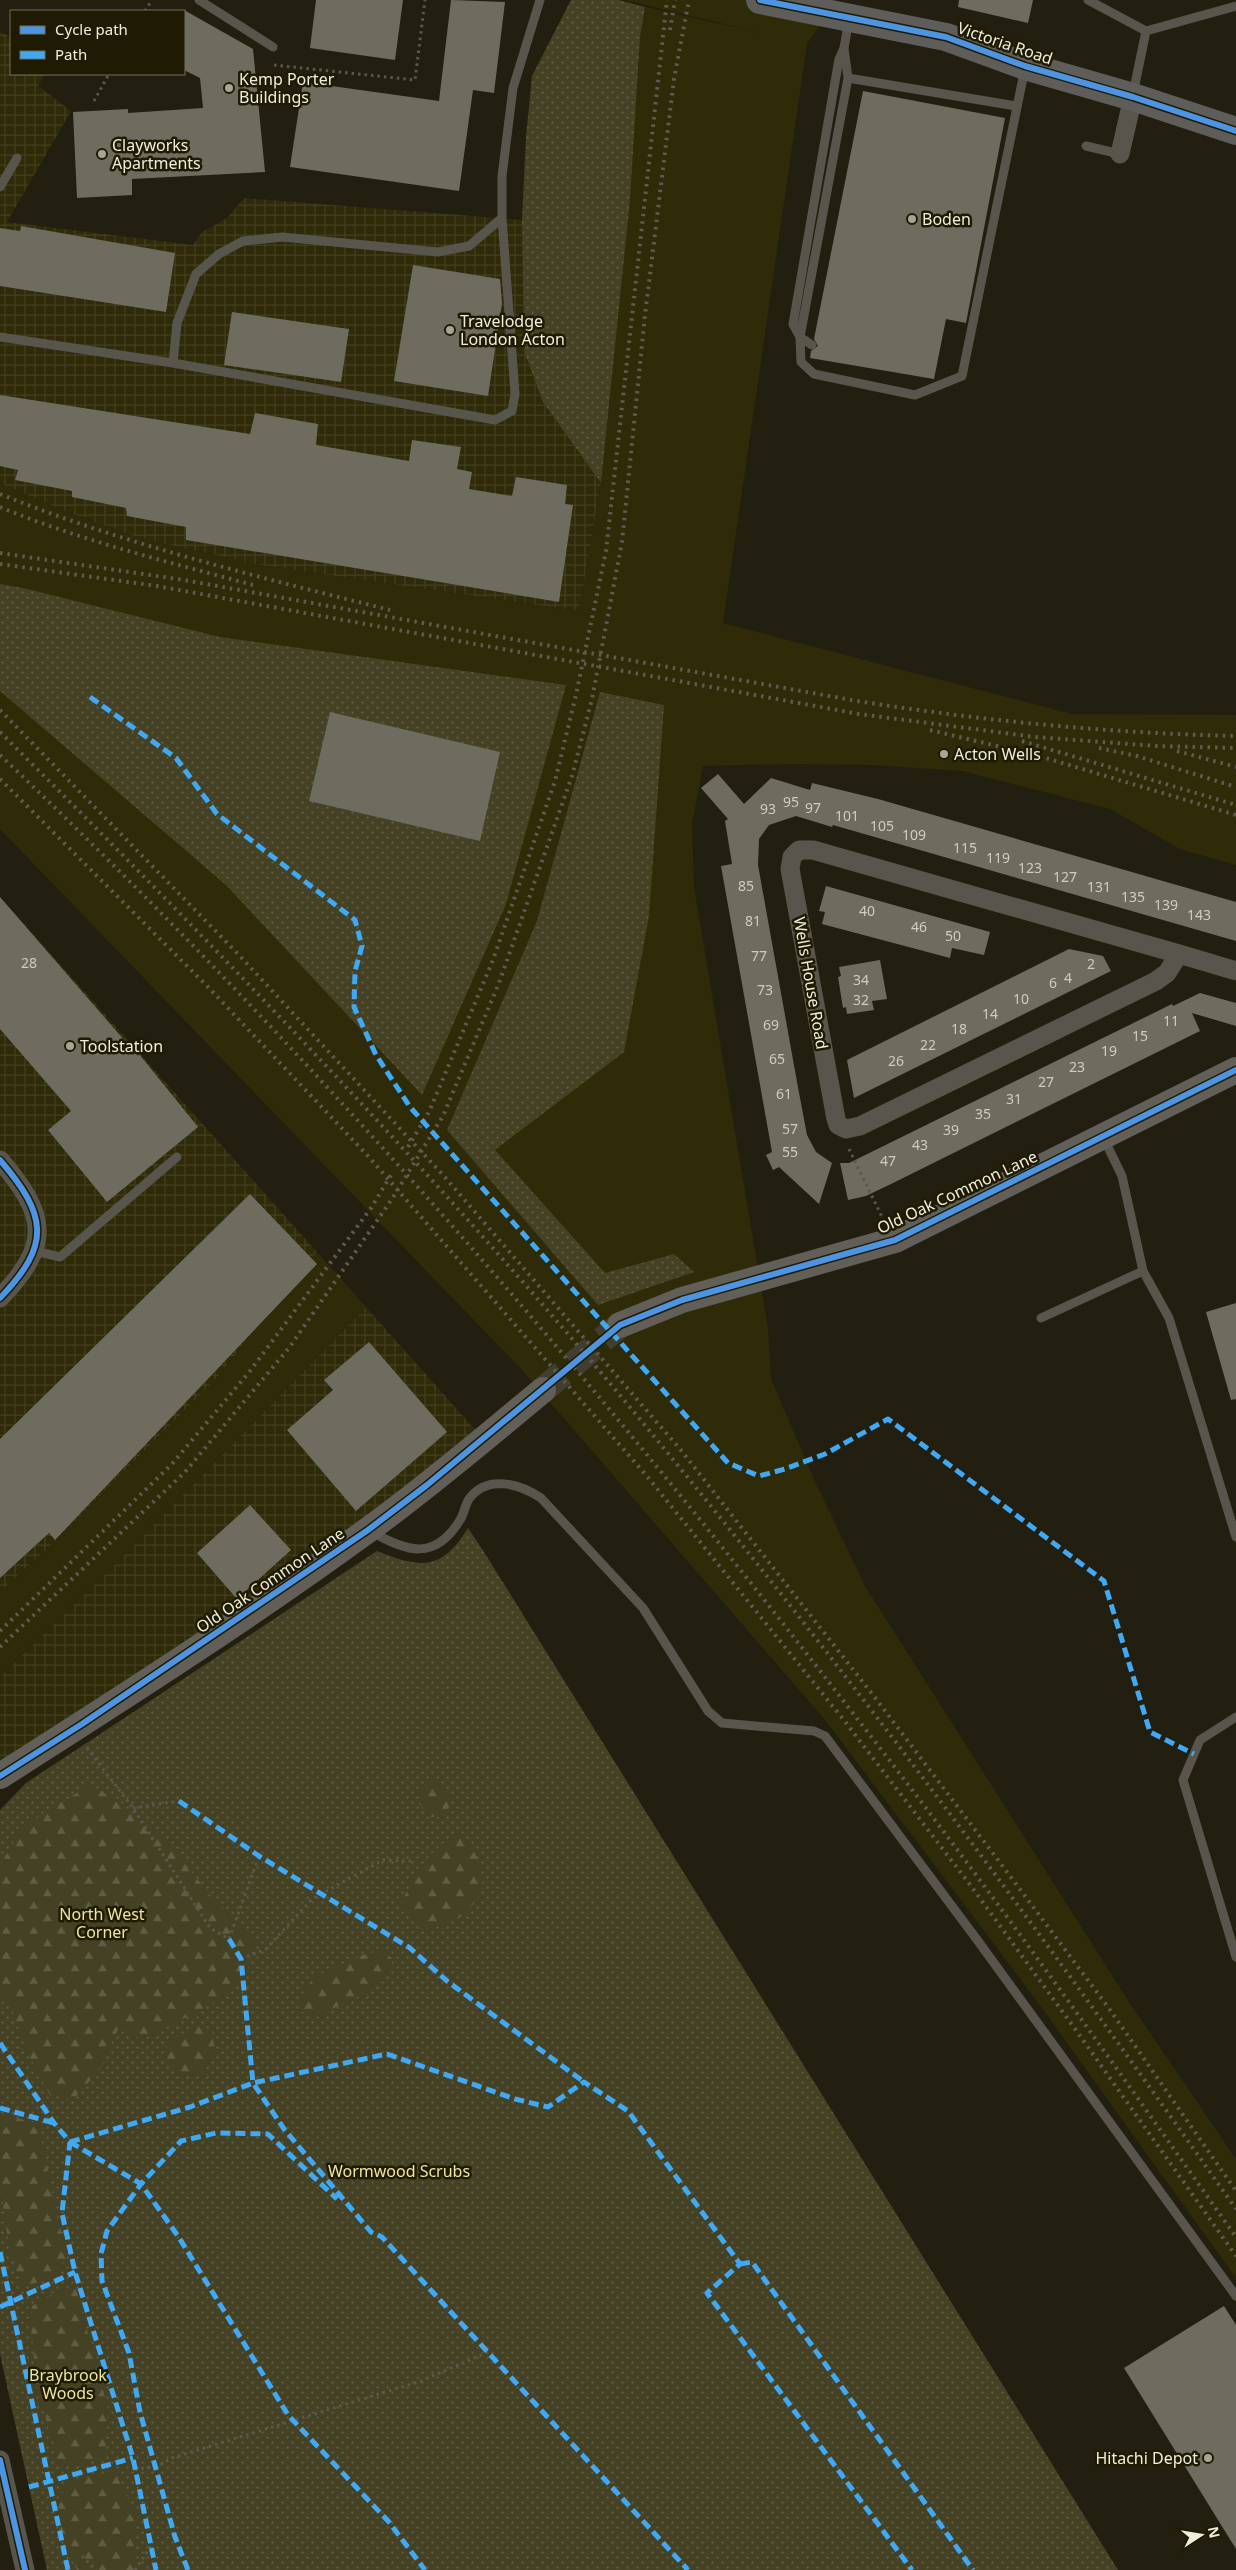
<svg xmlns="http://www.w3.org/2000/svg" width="1236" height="2570" viewBox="0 0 1236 2570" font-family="'Noto Sans',sans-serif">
<defs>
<pattern id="industrial-grid" width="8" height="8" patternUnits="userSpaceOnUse" patternTransform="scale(1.25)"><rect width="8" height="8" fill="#2f2a08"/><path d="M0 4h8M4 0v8" fill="none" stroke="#433f20"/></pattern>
<pattern id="green-dots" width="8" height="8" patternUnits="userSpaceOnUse" patternTransform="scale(1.25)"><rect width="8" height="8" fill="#454124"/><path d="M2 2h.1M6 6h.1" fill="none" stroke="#605d43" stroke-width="1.8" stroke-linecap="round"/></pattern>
<pattern id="forest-firs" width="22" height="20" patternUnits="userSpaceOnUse" patternTransform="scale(1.25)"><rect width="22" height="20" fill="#454124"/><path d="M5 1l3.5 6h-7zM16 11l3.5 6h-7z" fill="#605d43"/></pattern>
</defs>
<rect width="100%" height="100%" fill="#221f10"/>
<path fill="#2f2a08" d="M625,0h212l-30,44 -84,579 349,91 164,1v150l-56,-16 -70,-40 -147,-38 -92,-6 -82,-1 -86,2 -11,58 2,63 74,441 3,51 43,100 51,107 264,416 107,157v119l-197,-274 -213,-283 -304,-351 -522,-541v-346l60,26 79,29 121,27 319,46 22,-128 29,-282 10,-164 5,-30 116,26z
M317,1252l49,55 -250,257 -116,113v-85l51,-47 163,-164z"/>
<path fill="url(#industrial-grid)" d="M0,32l11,5v37h34l-7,12 33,25 -64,111 186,23 9,-13 25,-14 17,-20 278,22 2,131 19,51 58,81 -22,128 -319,-46 -121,-27 -79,-29 -60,-26z
M0,897l317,355 -103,129 -163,164 -51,47z
M366,1307l112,126 -175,137 -303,194v-87l116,-113z"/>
<path fill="url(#green-dots)" d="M571,0h48l26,7 -5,30 -10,164 -29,282 -58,-81 -19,-51 -2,-131 4,-83 6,-61z
M0,584l23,4 197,49 346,48 -60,219 -84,191 -196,-210 -226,-194z
M600,692l64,13 -15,211 -25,136 -129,98 110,123 69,-19 20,18 -96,33 -151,-175 90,-209z
M468,1528l16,24 634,1018h-1071l-47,-216v-544l26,-27 351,-232c43,17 64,21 91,-23z"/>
<path fill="url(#forest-firs)" d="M432,1780l11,3 7,15 -2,13 -9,6h-11l-9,-14v-16z
M91,1784l69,48 50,63 44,45 -8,38 -36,27 -69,35 -21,-15 -20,44 -26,30 -24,-4 -24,-45 -17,-50 -9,3v-137l21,-38z
M455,1835l13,4 6,8 9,32 -5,20 -17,18 -32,12 -13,-7 -16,-14c13,-34 25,-53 55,-73z
M382,1950l11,9 -3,15 -15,13 -59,30 -14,-5 -2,-14 14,-21 49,-22z
M198,2025l14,5 3,24 -14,23 -24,-3 -14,-13 6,-20z
M0,2113l38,11 20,97 10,35 -18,22 -27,9c-23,-55 -23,-114 -23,-174z
M63,2288l13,1 32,120 -3,47 -20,7 -25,2 -23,-75 -6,-65 1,-19z
M114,2471l24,45 -5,34 6,20h-62l-18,-37v-37l13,-15z"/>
<path fill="#6e6c5f" d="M316,0h87l-8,60 -85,-12z
M451,0l54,2 -11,91 -21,-3 -14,101 -169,-24 13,-85 136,19z
M959,0h74l-5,23 -70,-16z
M184,10l69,39 12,123 -133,7v16l-55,3 -4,-86 55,-3v4l75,-5 -3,-30 -16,-8z
M863,91l142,27 -39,205 -20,-4 -12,60 -124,-21 1,-7 7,-5 -4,-7z
M21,226l154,27 -9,59 -166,-26v-58l20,3z
M413,265l87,14 2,24 -14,93 -94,-15z
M232,312l117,17 -8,53 -117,-17z
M0,395l250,39 5,-21 63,11 -2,21 93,16 3,-21 49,7 -4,22 15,3 -3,17 43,7 4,-19 51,8 -2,19 8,1 -14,97 -373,-62v-13l-59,-11 -1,-8 -54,-11v-6l-57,-11 3,-10 -18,-4z
M330,712l170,40 -20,89 -171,-40z
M718,774l26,30 27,-26 39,12 2,-7 66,16 358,103v39l-403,-116 -1,2 -36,-11 -27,9 -10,14 -1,26 39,217 10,53 9,17 16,11 -13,41 -40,-37 -6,3 -7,-15 6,-3 -51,-286 11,-2 -7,-43 3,-2 -27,-31z
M826,886l164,46 -6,23 -32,-7 -2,10 -128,-34 3,-12 -6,-1z
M0,897l138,159 1,-2 59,73 -91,75 -59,-72 23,-19 -71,-82z
M1069,949l34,7 8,15 -257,127 -7,-38z
M880,960l7,39 -15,2 2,9 -27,4 -1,-7 -3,1 -5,-31 3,-1 -2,-9z
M1200,993l36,10v23l-44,-13 8,18 -309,153 -25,12 -18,4 -8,-37h9l323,-159 1,2z
M250,1194l67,70 -262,276 -6,-7 -49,45v-139z
M1236,1303v96l-5,1 -25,-88z
M369,1342l78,90 -91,79 -69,-81 46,-40 -9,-10z
M250,1505l41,45 -54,49 -40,-46z
M1224,2306l12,19v224l-112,-181z"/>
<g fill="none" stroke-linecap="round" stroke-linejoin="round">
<path stroke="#413e2f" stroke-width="26" stroke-dasharray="26 13" stroke-linecap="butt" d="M543,1390l77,-65"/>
<path stroke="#59584e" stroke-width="3" stroke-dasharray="2.5 4" stroke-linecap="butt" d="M145,11l7,-11
M274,65l141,15 10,-80
M258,97l18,-1
M94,101l15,-27
M849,1149l35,72
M87,1748l46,60 77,120 19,11 30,-83
M133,1808l46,-7
M241,1959l25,-10 45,-49 10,-6 62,-34 30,1
M135,2470l25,-5 12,-7 249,-77 67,-29
M82,2556l14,14
M135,2570l16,-24"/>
<path stroke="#58564c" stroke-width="9" d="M199,0l74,47
M1088,0l58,31 90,-25
M844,48l4,30 -48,259 1,25 13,12 101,21 47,-19 63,-308
M848,78l168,28
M1133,94l13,-63
M1086,146l34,8
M0,187l17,-29
M0,337l173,26 322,57 17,-9 3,-17 -13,-176v-42l11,-88 27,-88
M812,345l-12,-8 -7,-13 46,-265 5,-11 5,-29
M173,363l4,-40 19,-49 23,-20 24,-13 39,-4 156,15 31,-6 33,-28
M35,1251l25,6 117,-100
M1143,1271l26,47 67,219
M1041,1318l102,-47 -21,-95 -18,-37
M372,1532c35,20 63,29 88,-12 4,-6 5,-15 9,-21 18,-25 51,-15 72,-1l102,110 65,103 14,12 92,8 11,5 153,205 258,355
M1236,1717l-36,23 -17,40 53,177"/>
<path stroke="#58564c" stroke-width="19" d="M1120,154l13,-57
M1179,954l-12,19 -11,8 -296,145 -14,3 -8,-4 -2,-6 -46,-250 2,-12 7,-7h14l366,104 57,17
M0,1160c47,55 52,84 0,138
M0,2460l25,110"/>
<path stroke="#615f58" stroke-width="26" d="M620,1325l62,-25 213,-60 341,-170
M0,1776c124,-79 249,-159 368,-246 61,-44 118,-93 175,-140"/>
<path stroke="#5f5d59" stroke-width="28" d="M760,0l186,37 79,29 108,31 103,34"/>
<path stroke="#5e5b50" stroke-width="4" stroke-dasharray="2.5 5" stroke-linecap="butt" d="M670,30l5,-30
M0,494c126,51 259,83 390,116
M0,507c82,34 168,55 253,78
M0,553l184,27 673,121c129,20 249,32 379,35
M0,564l157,22 702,128 176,23 122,9 79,2
M0,710l239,245 204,220 237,274 193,246 125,165 110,147 128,184
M930,730l109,26 197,59
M0,732c233,232 463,470 671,725 199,243 385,496 565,752
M1022,741l214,64
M1099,748l38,8 99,31
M1177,751l59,16
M0,755c310,294 591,619 852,957 134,171 259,348 384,525
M0,779l209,209 159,168 278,319 197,244 125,163 110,151 158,223
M408,1147l21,-35 64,-152 62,-179 21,-86 30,-144 61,-551
M0,1631l172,-167 78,-93 121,-163 20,-33
M0,1647l185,-175 104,-124 103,-149 51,-83 56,-133 73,-207 20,-77 30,-157 23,-227 29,-236 15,-79"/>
<path stroke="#3fa9f5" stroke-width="5" stroke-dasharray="10 5" stroke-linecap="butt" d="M90,697l86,61 41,56 138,106 7,26 -7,25 -1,36 22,48 34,52 318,356 31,13 26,-7 40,-15 63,-35 216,162 46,151 44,22
M179,1801l80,55 151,92 37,33 137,101
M229,1939l12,20 12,124 134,-29 128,45 33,8 36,-25 44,29 112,153 -33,29 205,277
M0,2043l54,80 16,19 -8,71 13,59 58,186 23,112
M0,2108l54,15
M70,2142l120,-35 63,-24 31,46 87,103 11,5 306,333
M70,2142l71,42 37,52 110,179 101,107 36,48
M0,2252l68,318
M740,2264l12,-2 221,308
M0,2307l75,-35
M29,2487l104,-29
M188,2570l-13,-33 -35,-125 -11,-59 -27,-72 -1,-27 6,-23 34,-47 40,-43 35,-8 52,1 69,65"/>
<g stroke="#1f1b02" stroke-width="9">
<path id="cycleway" d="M760,0l186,37 79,29 108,31 103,34
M0,1160c47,55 52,84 0,138
M0,1776l82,-52 286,-194 59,-45 193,-160 62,-25 213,-60 341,-170
M0,2460l25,110"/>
</g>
<use href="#cycleway" stroke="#4d94e3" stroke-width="6"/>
</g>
<g fill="#a7a595" stroke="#1f1b02" stroke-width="2">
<circle cx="229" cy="88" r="5"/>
<circle cx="102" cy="154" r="5"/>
<circle cx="912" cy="219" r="5"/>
<circle cx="450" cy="330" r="5"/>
<circle cx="944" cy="754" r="5"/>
<circle cx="70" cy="1046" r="5"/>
<circle cx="1208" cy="2458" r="5"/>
</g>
<g text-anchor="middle" stroke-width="5" stroke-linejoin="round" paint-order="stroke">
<g font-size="14" fill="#cfcdbe">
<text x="791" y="807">95</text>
<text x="813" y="813">97</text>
<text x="768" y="814">93</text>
<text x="847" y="821">101</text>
<text x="882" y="831">105</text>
<text x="914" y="840">109</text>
<text x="965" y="853">115</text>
<text x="998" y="863">119</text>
<text x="1030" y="873">123</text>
<text x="1065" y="882">127</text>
<text x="746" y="891">85</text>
<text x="1099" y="892">131</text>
<text x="1133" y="902">135</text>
<text x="1166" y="910">139</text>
<text x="867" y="916">40</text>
<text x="1199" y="920">143</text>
<text x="753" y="926">81</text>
<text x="919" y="932">46</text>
<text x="953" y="941">50</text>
<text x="759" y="961">77</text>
<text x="29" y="968">28</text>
<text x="1091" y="969">2</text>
<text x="1068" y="983">4</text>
<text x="861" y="985">34</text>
<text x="1053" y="988">6</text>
<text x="765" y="995">73</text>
<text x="1021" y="1004">10</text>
<text x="861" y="1005">32</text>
<text x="990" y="1019">14</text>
<text x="1171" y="1026">11</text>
<text x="771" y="1030">69</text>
<text x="959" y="1034">18</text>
<text x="1140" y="1041">15</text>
<text x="928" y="1050">22</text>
<text x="1109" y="1056">19</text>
<text x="777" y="1064">65</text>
<text x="896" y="1066">26</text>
<text x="1077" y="1072">23</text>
<text x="1046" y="1087">27</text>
<text x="784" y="1099">61</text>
<text x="1014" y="1104">31</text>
<text x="983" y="1119">35</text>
<text x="790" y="1134">57</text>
<text x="951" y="1135">39</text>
<text x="920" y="1150">43</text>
<text x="790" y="1157">55</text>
<text x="888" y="1166">47</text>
</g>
<g font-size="16" fill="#efeddd" stroke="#1f1b02">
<text transform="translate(1005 43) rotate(19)" y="6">Victoria Road</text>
<text transform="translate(811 983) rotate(80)" y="6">Wells House Road</text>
<text transform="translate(957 1192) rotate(-25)" y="6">Old Oak Common Lane</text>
<text transform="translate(270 1580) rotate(-34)" y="6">Old Oak Common Lane</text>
</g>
<g font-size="16" fill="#efeddd" stroke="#1f1b02" text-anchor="start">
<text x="239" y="85">Kemp Porter<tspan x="239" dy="18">Buildings</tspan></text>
<text x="112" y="151">Clayworks<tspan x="112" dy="18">Apartments</tspan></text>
<text x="922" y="225">Boden</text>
<text x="460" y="327">Travelodge<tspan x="460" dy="18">London Acton</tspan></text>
<text x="954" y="760">Acton Wells</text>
<text x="80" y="1052">Toolstation</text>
<text x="1198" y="2464" text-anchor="end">Hitachi Depot</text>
</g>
<g font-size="16" fill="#ede49e" stroke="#1f1b02">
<text x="102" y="1920">North West<tspan x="102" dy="18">Corner</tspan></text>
<text x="399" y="2177">Wormwood Scrubs</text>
<text x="68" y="2381">Braybrook<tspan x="68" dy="18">Woods</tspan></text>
</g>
</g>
<rect x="10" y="10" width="175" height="65" fill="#1f1b02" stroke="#726f5a"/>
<rect x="20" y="26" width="25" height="8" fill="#4d94e3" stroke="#726f5a"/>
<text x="55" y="35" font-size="15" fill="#efeddd">Cycle path</text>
<rect x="20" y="51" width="25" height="8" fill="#3fa9f5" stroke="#726f5a"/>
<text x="55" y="60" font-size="15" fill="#efeddd">Path</text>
<g transform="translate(1201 2535) rotate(78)" stroke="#1f1b02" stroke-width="4" paint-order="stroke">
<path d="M0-4L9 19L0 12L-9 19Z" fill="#efeddd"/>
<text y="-8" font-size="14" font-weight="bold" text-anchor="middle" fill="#efeddd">N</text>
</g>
</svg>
